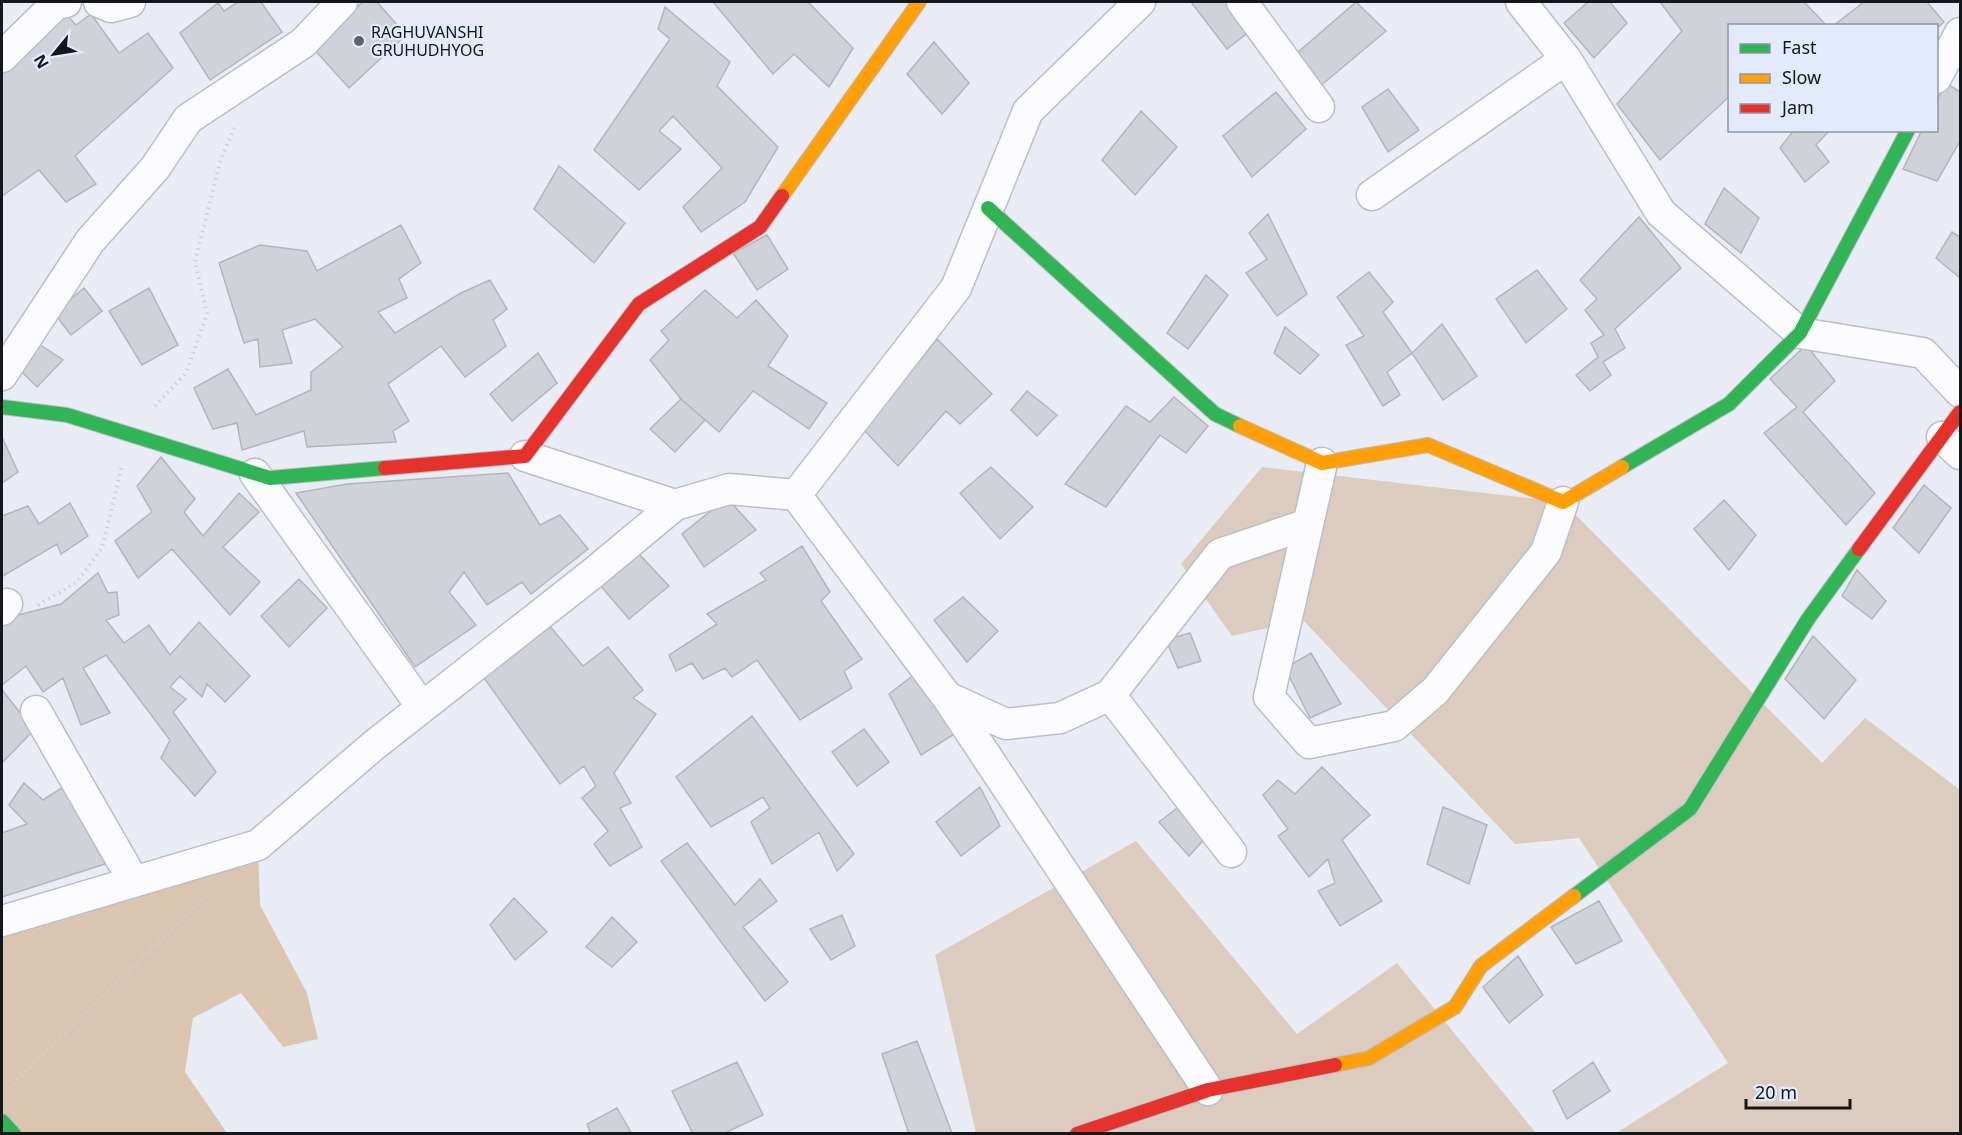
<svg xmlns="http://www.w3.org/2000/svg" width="1962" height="1135" viewBox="0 0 1962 1135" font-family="'Noto Sans',sans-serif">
<rect width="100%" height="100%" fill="#e9ecf5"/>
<path fill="#dcccbf" d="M1262,467l301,35 259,261 43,-45 95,72v343h-344l112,-70 -149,-225 -64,6 -212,-224 -71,16 -51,-72z
M1136,841l161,193 100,-71 139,170h-560l-41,-178z"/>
<path fill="#dbc5b1" d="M258,845l2,60 47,88 11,46 -35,8 -42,-54 -48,25 -8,54 42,61h-214l-11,-11v-201z"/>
<path fill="#cfd2d9" stroke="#b3b5bc" stroke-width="1.5" d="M238,2h23l21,30 -72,48 -30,-47 38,-30 6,8z
M363,2h14l29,33 -57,53 -37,-41z
M713,2h95l45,46 -24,39 -35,-33 -21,20z
M1191,2h38l21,29 -23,18z
M1356,2l30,29 -68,57 -22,-34z
M1588,2h22l17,21 -33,35 -30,-35z
M1660,2h144l23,24h-97v70l-70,64 -43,-56 65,-73z
M1864,2h63l17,20 -8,7v-3h-103z
M665,7l65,55 -13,24 61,61 -33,55 -44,30 -18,-25 39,-39 -49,-52 -14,15 22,18 -42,41 -45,-40 76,-111 -12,-10z
M65,13l11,12 15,-11 28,39 29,-20 25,35 -98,88 21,28 -30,18 -27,-32 -37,26v-122z
M934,42l35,41 -27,31 -35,-40z
M1946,83l14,9v49l-23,40 -34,-12 19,-39h14v-28z
M1388,89l31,41 -31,22 -26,-45z
M1276,92l30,37 -54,48 -29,-41z
M1141,111l36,36 -42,48 -33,-35z
M1794,130h36l-14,15 13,17 -24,20 -25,-34z
M559,166l66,57 -31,40 -60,-54z
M1724,188l35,30 -18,35 -36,-29z
M1268,214l39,80 -30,22 -31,-43 21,-14 -18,-26z
M1639,217l42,51 -66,61 10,19 -22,14 8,13 -21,16 -14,-16 22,-18 -7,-14 13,-8 -19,-25 12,-11 -17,-19z
M401,225l20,38 -22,16 8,19 -29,14 17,21 66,-40 29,-13 17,29 -14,11 13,26 -41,31 -24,-31 -53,38 21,37 -16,10 3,11 -89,5 -3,-16 -62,19 -5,-27 -24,6 -19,-41 34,-19 28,46 55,-25v-18l32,-25 -28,-28 -33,11 10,33 -32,4 -2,-28 -14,4 -25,-80 41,-18 47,6 10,20z
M1952,232l8,5v41l-24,-20z
M767,235l21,34 -31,21 -24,-37z
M1537,270l30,39 -41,34 -30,-44z
M1369,272l24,30 -10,10 29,41 -25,19 13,23 -17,11 -37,-61 18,-9 -27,-39z
M1206,275l22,20 -40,54 -21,-16z
M84,288l18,23 -31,24 -17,-22z
M149,288l29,57 -36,20 -33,-54z
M705,290l32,28 19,-18 32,36 -20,30 59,37 -18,26 -56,-38 -34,41 -38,-33 -31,-39 19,-20 -8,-9z
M1442,324l35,52 -34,24 -31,-47z
M1285,327l34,28 -19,19 -26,-21z
M937,339l55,55 -32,30 -14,-13 -48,55 -34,-36z
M39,344l24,16 -26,27 -18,-18z
M1806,345l29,36 -32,31 72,81 -29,32 -82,-92 33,-26 -27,-28z
M538,353l19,30 -45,38 -22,-27z
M1027,391l30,24 -20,21 -26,-26z
M1174,397l34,29 -22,27 -26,-18 -54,72 -41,-23 61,-78 24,16z
M681,399l24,21 -30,32 -25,-23z
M2,437l16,35 -16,11z
M161,457l34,42 -11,13 19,24 36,-43 20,19 -36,35 37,35 -30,33 -58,-66 -34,29 -23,-37 37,-29 -15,-26z
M991,467l42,40 -33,32 -40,-46z
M508,473l32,52 20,-10 28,34 -57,45 -9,-12 -35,23 -23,-33 -15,20 27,33 -61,42 -119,-174 51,-9z
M1924,485l27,23 -32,45 -26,-25z
M727,498l29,32 -52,37 -22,-33z
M1724,500l32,35 -27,35 -35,-41z
M70,503l18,33 -27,18 -4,-10 -54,32 -1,-2v-58l26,-10 11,18z
M802,546l28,46 -9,9 41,58 -18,12 8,17 -52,32 -43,-60 -25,17 -7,-9 -22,11 -11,-16 -16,8 -7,-16 48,-31 -10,-10 59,-34 -6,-7z
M637,552l32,34 -40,33 -30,-35z
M1857,570l29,31 -14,18 -30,-23z
M98,573l10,20 9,-1 2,23 -13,5 18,23 25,-18 21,30 29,-33 51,54 -25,26 -18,-18 -5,13 -22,-21 -10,11 16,12 -13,13 43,60 -21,24 -34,-38 9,-18 -64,-85 -23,13 27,45 -29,12 -18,-47 -20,14 -17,-26 -24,19v-61l5,-6 54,-14z
M299,579l28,29 -38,39 -28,-31z
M963,597l35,34 -31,31 -33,-42z
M548,624l35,42 25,-19 35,43 -10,8 23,16 -42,59 17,30 -11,5 22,39 -32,19 -16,-22 14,-13 -26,-33 14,-12 -12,-20 -24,18 -76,-106z
M1190,633l11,28 -23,7 -12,-28z
M1813,636l43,44 -32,39 -39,-40z
M1311,653l30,51 -31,14 -25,-50z
M915,674l41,59 -35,22 -32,-61z
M2,690l32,40 -32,33z
M752,716l102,138 -17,17 -18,-39 -47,32 -21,-42 19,-14 -7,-11 -52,30 -35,-50z
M864,729l25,33 -32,24 -25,-34z
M1322,767l48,48 -28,25 40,61 -42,25 -22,-35 17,-8 -7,-24 -19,18 -31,-41 10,-7 -25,-34 15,-15 17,14z
M24,783l19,17 20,-13 42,77 -103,33v-66v2l25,-9 -18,-19z
M980,787l20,39 -39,30 -25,-34z
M1180,806l27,30 -18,20 -30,-34z
M1443,807l44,18 -18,59 -42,-20z
M687,843l48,62 25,-26 17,22 -34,26 45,55 -23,19 -104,-140z
M514,898l33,34 -32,28 -25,-35z
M1599,901l23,40 -46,23 -25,-37z
M842,915l13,31 -24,14 -21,-31z
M612,917l25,25 -25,25 -26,-20z
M1518,956l25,39 -34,28 -26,-36z
M917,1041l35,92 -43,1 -27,-80z
M737,1062l26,53 -40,19h-30l-21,-43z
M1593,1062l17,29 -43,28 -14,-28z
M617,1108l15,26h-41l-4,-10z"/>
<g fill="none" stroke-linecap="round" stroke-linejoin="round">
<g stroke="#bbbec5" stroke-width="33">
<path id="street" d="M99,2l12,5 19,-5
M1242,2l77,105
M2,57l54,-53 10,-2
M1566,59l95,154 139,120 123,20 37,39
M1936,78l24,-45
M1372,195l194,-136 -45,-57
M2,375l88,-134 65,-73 33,-49 115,-76 39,-41
M1942,437l18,17
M525,456l150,49 54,-16 67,6 160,-207 72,-177 112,-109
M1322,463l-53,234 40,46 85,-17 41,-35 111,-139 17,-50
M255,474l167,233
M796,495l151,202 59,27 54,-6 50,-23 121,157
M2,610l5,-6
M1110,695l110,-141 88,-30
M947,697l261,393
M36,711l98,171
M2,921l256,-76 115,-99 219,-172 83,-69"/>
</g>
<g stroke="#bbbec5" stroke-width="16">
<path id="fast" d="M988,208l227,206 25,12
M2,407l65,8 203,63 115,-10
M1622,467l107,-63 71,-71 108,-203
M1574,896l116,-87 118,-190 51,-70
M2,1121l12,13"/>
</g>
<g stroke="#bbbec5" stroke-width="16">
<path id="slow" d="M782,196l137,-194
M1240,426l82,37 106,-18 135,57 59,-35
M1335,1065l34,-7 86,-51 26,-41 93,-70"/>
</g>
<g stroke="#bbbec5" stroke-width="16">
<path id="jam" d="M385,468l140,-12 114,-152 121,-77 22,-31
M1859,549l101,-137
M1077,1134l131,-44 127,-25"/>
</g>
<path stroke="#cfd0d3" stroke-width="4" stroke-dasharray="1.5 4.5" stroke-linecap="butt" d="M155,406l31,-33 21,-59 -12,-52 25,-100 14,-34
M38,605l39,-23 25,-34 20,-82
M8,1088l199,-193"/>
<use href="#street" stroke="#fcfcfe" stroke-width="30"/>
<use href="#fast" stroke="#30b455" stroke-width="14"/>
<use href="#slow" stroke="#ff9f0a" stroke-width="14"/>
<use href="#jam" stroke="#e5322d" stroke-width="14"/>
</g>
<circle fill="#5f6268" stroke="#e3eafb" stroke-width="2" cx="359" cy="41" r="6"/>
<g text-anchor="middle" stroke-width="4.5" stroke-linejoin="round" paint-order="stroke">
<g font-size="16" fill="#14171c" stroke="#e3eafb" text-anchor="start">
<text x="371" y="38">RAGHUVANSHI<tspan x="371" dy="18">GRUHUDHYOG</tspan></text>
</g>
</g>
<rect width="1962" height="1135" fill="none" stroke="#14171c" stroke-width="6"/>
<rect x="1728" y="24" width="210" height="108" fill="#e3eafb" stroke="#9096a2" stroke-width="1.5"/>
<rect x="1740" y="44" width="30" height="9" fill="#30b455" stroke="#9096a2" stroke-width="1.5"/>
<text x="1782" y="54" font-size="18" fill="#14171c">Fast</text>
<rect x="1740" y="74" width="30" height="9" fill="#ff9f0a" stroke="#9096a2" stroke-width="1.5"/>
<text x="1782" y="84" font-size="18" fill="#14171c">Slow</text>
<rect x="1740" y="104" width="30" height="9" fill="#e5322d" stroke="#9096a2" stroke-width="1.5"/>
<text x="1782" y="114" font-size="18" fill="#14171c">Jam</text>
<g transform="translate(54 54) rotate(240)" stroke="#e3eafb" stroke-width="4.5" paint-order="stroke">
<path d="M0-4.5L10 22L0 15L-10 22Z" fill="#14171c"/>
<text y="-9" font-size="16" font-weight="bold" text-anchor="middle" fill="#14171c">N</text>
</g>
<path d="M1746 1099v9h104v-9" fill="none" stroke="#14171c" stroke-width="3"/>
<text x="1755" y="1099" font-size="18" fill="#14171c" stroke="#e3eafb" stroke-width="4.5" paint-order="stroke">20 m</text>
</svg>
